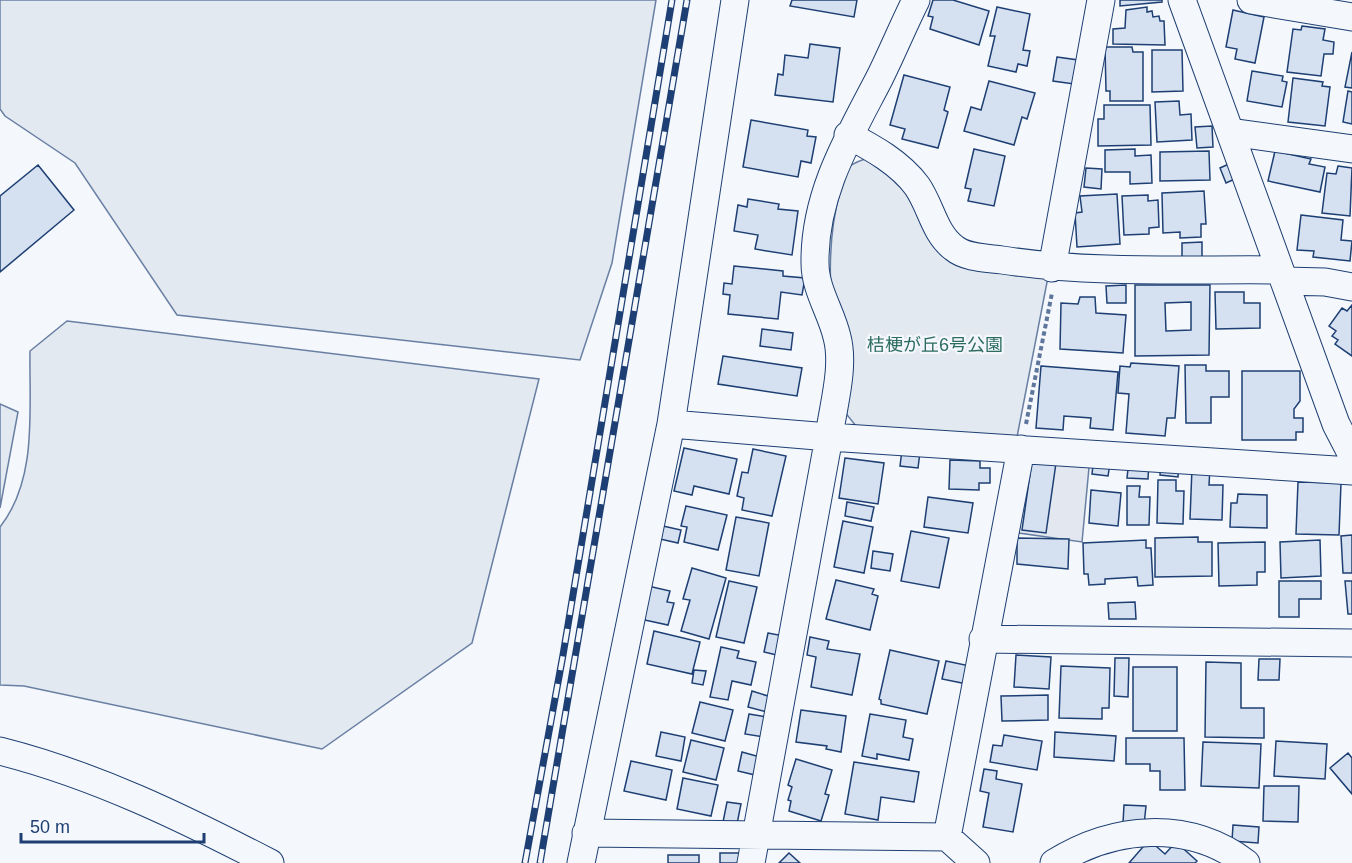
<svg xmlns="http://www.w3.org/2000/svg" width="1352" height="863" viewBox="0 0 1352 863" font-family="Arial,'Noto Sans JP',sans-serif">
<rect width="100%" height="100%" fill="#f4f7fb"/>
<path fill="#e3e9f0" stroke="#687fa3" stroke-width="1.5" d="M0,0h656l-44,263 -32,97 -403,-45 -102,-152 -70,-47 -5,-7z
M865,159c30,4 51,52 62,76l121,42 -31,160 -161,-11 -12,-15c-8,-72 -24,-147 -4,-219 1,-6 2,-17 6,-22 4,-6 13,-9 19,-11z
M67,321l472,58 -67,264 -150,106 -298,-63 -24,-1v-158c38,-48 29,-118 30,-176z
M0,404l18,8 -18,96z"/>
<path fill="#e3e8f0" stroke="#687fa3" stroke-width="1.5" d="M1028,456l62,1 -8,85 -63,-9z"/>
<path fill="#d5e0f0" stroke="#1d3f73" stroke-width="1.5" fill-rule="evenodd" d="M792,0h65l-3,17 -64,-11z
M933,0h20l36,11 -10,34 -49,-16 3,-12 -5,-1z
M1120,0h42v2l-42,4z
M997,7l33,7 -7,36 7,1 -3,15 -9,-2 -2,8 -28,-6 7,-30h-5z
M1147,7v5l5,-1 1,6 6,-1 1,5h4l1,24 -52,-1v-15l12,-1 1,-18z
M1233,10l31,7 -9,46 -20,-4 2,-10 -11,-2z
M1302,26l23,3 -2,11 11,2 -1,12h-9l-3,22 -34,-4 6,-43 8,1z
M810,44l30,4 -7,54 -58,-7 3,-21 5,1 2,-20 23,3z
M1105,47h27l1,5h10v49h-33v-10h-4z
M1152,50h30l1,41 -31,1z
M1352,52v36l-7,-1z
M1057,57l21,3 -4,24 -21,-3z
M1252,71l31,5 -1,5 5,1 -5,25 -35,-6z
M904,75l46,12 -6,23 4,2 -10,36 -36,-9 3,-10 -15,-4z
M1293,78l30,4 -1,4 8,1 -5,39 -37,-4z
M989,81l46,12 -8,26 -5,-2 -8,28 -50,-14 7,-24 10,3z
M1348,91l4,1v32l-9,-2z
M1179,101l1,14 11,-1 1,26 -35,2 -2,-40z
M1104,105h46l1,40 -53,1v-27h6z
M751,120l57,10 -1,6 9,1 -5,26 -10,-2 -3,16 -55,-10z
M1212,126l1,21 -16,1 -2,-21z
M974,149l31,7 -11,50 -26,-5 3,-12 -6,-1z
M1135,149v7l16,-1 1,28 -22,1v-12h-25v-22z
M1209,151l1,29 -50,1v-29z
M1275,151l36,8 -2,5 16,3 -5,25 -52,-11z
M1231,163l6,15 -11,5 -6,-15z
M38,165l36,45 -74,62v-76z
M1338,166l14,2 -2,48 -28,-3 5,-40 9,1z
M1086,168l16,1 -1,20 -17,-2z
M1204,191l2,33h-5v13l-21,1v-6l-17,1 -1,-40z
M1117,194l3,50 -43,3 -2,-34 7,-1 -2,-16z
M1148,195v6l10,-1 1,27 -10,1v6l-25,1 -2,-39z
M748,199l31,5 -1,5 20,2 -6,44 -37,-6 3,-14 -24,-4 4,-26 9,2z
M1301,215l42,5 -2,20 11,1 -2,20 -37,-4 1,-6 -17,-1z
M1202,242v15h-20v-14z
M734,266l49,5v5l22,2 -3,17 -21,-3 -3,27 -50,-5 2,-19 -7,-1 1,-11 8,1z
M1126,285v18h-19l-1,-17z
M1135,285h75l-1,70 -74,1zM1191,302v28l-25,1 -1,-28z
M1215,292h29v11h16v25l-44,1z
M1080,297h15l1,16 30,2 -3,38 -63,-4 1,-46 17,1z
M1352,305v51l-17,-12 3,-4 -6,-4 4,-5 -7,-5 13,-18 5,3z
M762,329l31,4 -2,17 -31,-4z
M723,356l79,12 -5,28 -79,-12z
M1131,363l48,3 -4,52h-8l-2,18 -39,-3 3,-39 -11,-1 2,-27 10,1z
M1185,365h21v6h23v26h-18v26h-25z
M1041,366l77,6 -5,58 -23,-2 1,-10 -27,-2 -1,14 -27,-2z
M1242,371h58v30l-6,8v9h9v14h-7v8h-54z
M684,448l53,11 -8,35 -35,-8 -2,9 -18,-4z
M753,449l33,7 -14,60 -30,-6 2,-12 -7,-2 5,-24 6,1z
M902,450l18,2 -2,16 -18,-2z
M1094,456l17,1 -3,19 -16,-2z
M845,458l39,5 -6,41 -39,-6z
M950,460l30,1v7h10v15h-11v7l-30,-1z
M1032,460l24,3 -10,70 -24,-3z
M1129,460l20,2 -1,17 -21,-1z
M1161,460l18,1 -1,16 -18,-2z
M1192,468h18l-1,17h14l-1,35 -32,-1z
M1158,480h18v11h8l-1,33 -26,-1z
M1298,482l43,1 -2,52 -43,-1z
M1127,486h13l-1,11h11l-1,28h-22z
M1091,490l30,3 -3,33 -29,-3z
M1238,494l29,1v33l-37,-1 1,-24h6z
M928,497l45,6 -5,30 -44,-6z
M847,502l27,5 -3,14 -26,-5z
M686,506l41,9 -9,35 -34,-8 3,-15 -6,-1z
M736,517l33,6 -10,53 -33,-6z
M843,521l30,6 -9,46 -30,-6z
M663,526l18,4 -3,13 -18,-4z
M911,531l38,7 -10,50 -38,-7z
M1352,535v38h-9l-2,-37z
M1198,537v5h14v34l-57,1v-39z
M1017,538l52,1 -1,30 -51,-5z
M1146,540v8h5l2,37 -15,1 -1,-9 -32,2v5l-16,1 -1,-11h-4l-1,-31z
M1320,540l1,36 -40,2 -1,-36z
M1265,542v30h-8v13l-38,1 -1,-43z
M873,551l20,3 -3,17 -19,-3z
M692,568l34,10 -17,61 -28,-8 9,-31 -7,-1z
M836,580l38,9 -2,5 6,2 -8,34 -44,-11z
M729,581l28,6 -13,56 -28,-6z
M1279,581h42v18h-22v18h-20z
M1345,581h7v33h-4z
M648,586l22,5 -3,11 7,1 -6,22 -28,-6z
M1135,602l1,17h-27l-1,-16z
M654,631l46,11 -8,32 -45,-10z
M768,633l21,4 -4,20 -21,-5z
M810,637l19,4 -2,8 33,5 -8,41 -41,-8 5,-30 -9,-2z
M721,647l18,4 -2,7 19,4 -5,23 -19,-4 -4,19 -18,-3z
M890,650l49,11 -12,53 -46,-10v-4l-2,-1z
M1016,655l35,2 -2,32 -35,-2z
M1115,658h14l-1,39 -14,-1z
M1259,659h21l-1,21h-21z
M946,661l24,5 -3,18 -25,-5z
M1206,662l35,1v45h23v30l-59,-1z
M1061,666l49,2 -1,40h-7v11l-43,-1z
M1133,667h44v64h-44z
M694,670l12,1 -3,14 -11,-2z
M752,691l19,6 -4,15 -19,-5z
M1048,695v25l-46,1 -1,-25z
M700,702l33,8 -8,31 -33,-8z
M801,710l45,6 -5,36 -15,-3 1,-3 -31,-4z
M749,714l18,3 -3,20 -19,-3z
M870,714l36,6 -3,17 10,2 -4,21 -32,-6v5l-15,-3z
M661,732l24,5 -4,24 -25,-5z
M1055,732l61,4 -2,25 -60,-4z
M1004,735l38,6 -5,29 -47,-8 3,-17 9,1z
M1126,738h58l1,52h-25v-19h-10v-7h-24z
M691,740l33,8 -8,32 -33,-8z
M1276,741l51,3 -2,35 -51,-3z
M1203,742l58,2 -2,44 -58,-2z
M742,752l18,5 -5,18 -17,-4z
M1348,753l4,5v36l-22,-26z
M796,759l36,11 -7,24 4,1 -8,26 -32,-10 2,-10 -3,-1 4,-13 -4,-2z
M631,761l41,9 -6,30 -42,-9z
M854,762l65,10 -5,30 -33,-5 -3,23 -33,-6z
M984,769l13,2 -1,8 26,5 -9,48 -30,-5 6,-34 -9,-2z
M683,778l35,7 -7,31 -34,-7z
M1264,786h35l-1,36 -35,-1z
M727,802l14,2 -4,20 -14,-2z
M1124,805l22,1 -2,19 -21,-2z
M1233,825l26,2 -1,16 -26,-2z
M1149,840l16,14 11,-12 21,19 -2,2h-66z
M720,853h21v10h-21z
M789,853l11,10h-21z
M668,855h31v8h-31z"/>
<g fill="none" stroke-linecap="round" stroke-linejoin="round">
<g stroke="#1d3f73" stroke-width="29">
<path id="minor" d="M1182,0l154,424 16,31
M1251,0l101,17
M1230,132l122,17
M848,135c25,13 52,28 69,51 14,20 17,47 37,62 12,10 33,10 48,12 91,14 185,9 278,10
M1052,268l49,-268
M1284,281l41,1 27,5
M671,424l158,13 523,34
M983,639l369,4
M0,751c95,24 183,67 270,112
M586,833l361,4 29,26
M947,837l74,-388
M581,863l90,-439 64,-424
M751,863l78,-426c4,-31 16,-70 8,-100 -6,-26 -22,-47 -22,-74 -1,-69 34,-126 64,-184 13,-26 24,-53 37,-79
M1054,863c59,-37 134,-44 192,0"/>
</g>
<path stroke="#5e769c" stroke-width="4" stroke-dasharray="4.5 3" stroke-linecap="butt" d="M1026,424l26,-131"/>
<use href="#minor" stroke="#f4f7fb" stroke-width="27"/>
<g stroke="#1d3f73" stroke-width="7">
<path id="rail" d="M525,863l38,-208 109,-655
M540,863l147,-863"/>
</g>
<use href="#rail" stroke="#f4f7fb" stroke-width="4.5" stroke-dasharray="14" stroke-linecap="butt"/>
</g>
<g text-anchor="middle" stroke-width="4.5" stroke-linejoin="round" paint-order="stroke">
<g font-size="18" fill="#2c6c60" stroke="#f4f7fb">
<text x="935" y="351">桔梗が丘6号公園</text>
</g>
</g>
<path d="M21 833v9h183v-9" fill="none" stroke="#1d3f73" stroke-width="3"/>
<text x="30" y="833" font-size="18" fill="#1d3f73" stroke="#f4f7fb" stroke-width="4.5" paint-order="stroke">50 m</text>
</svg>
